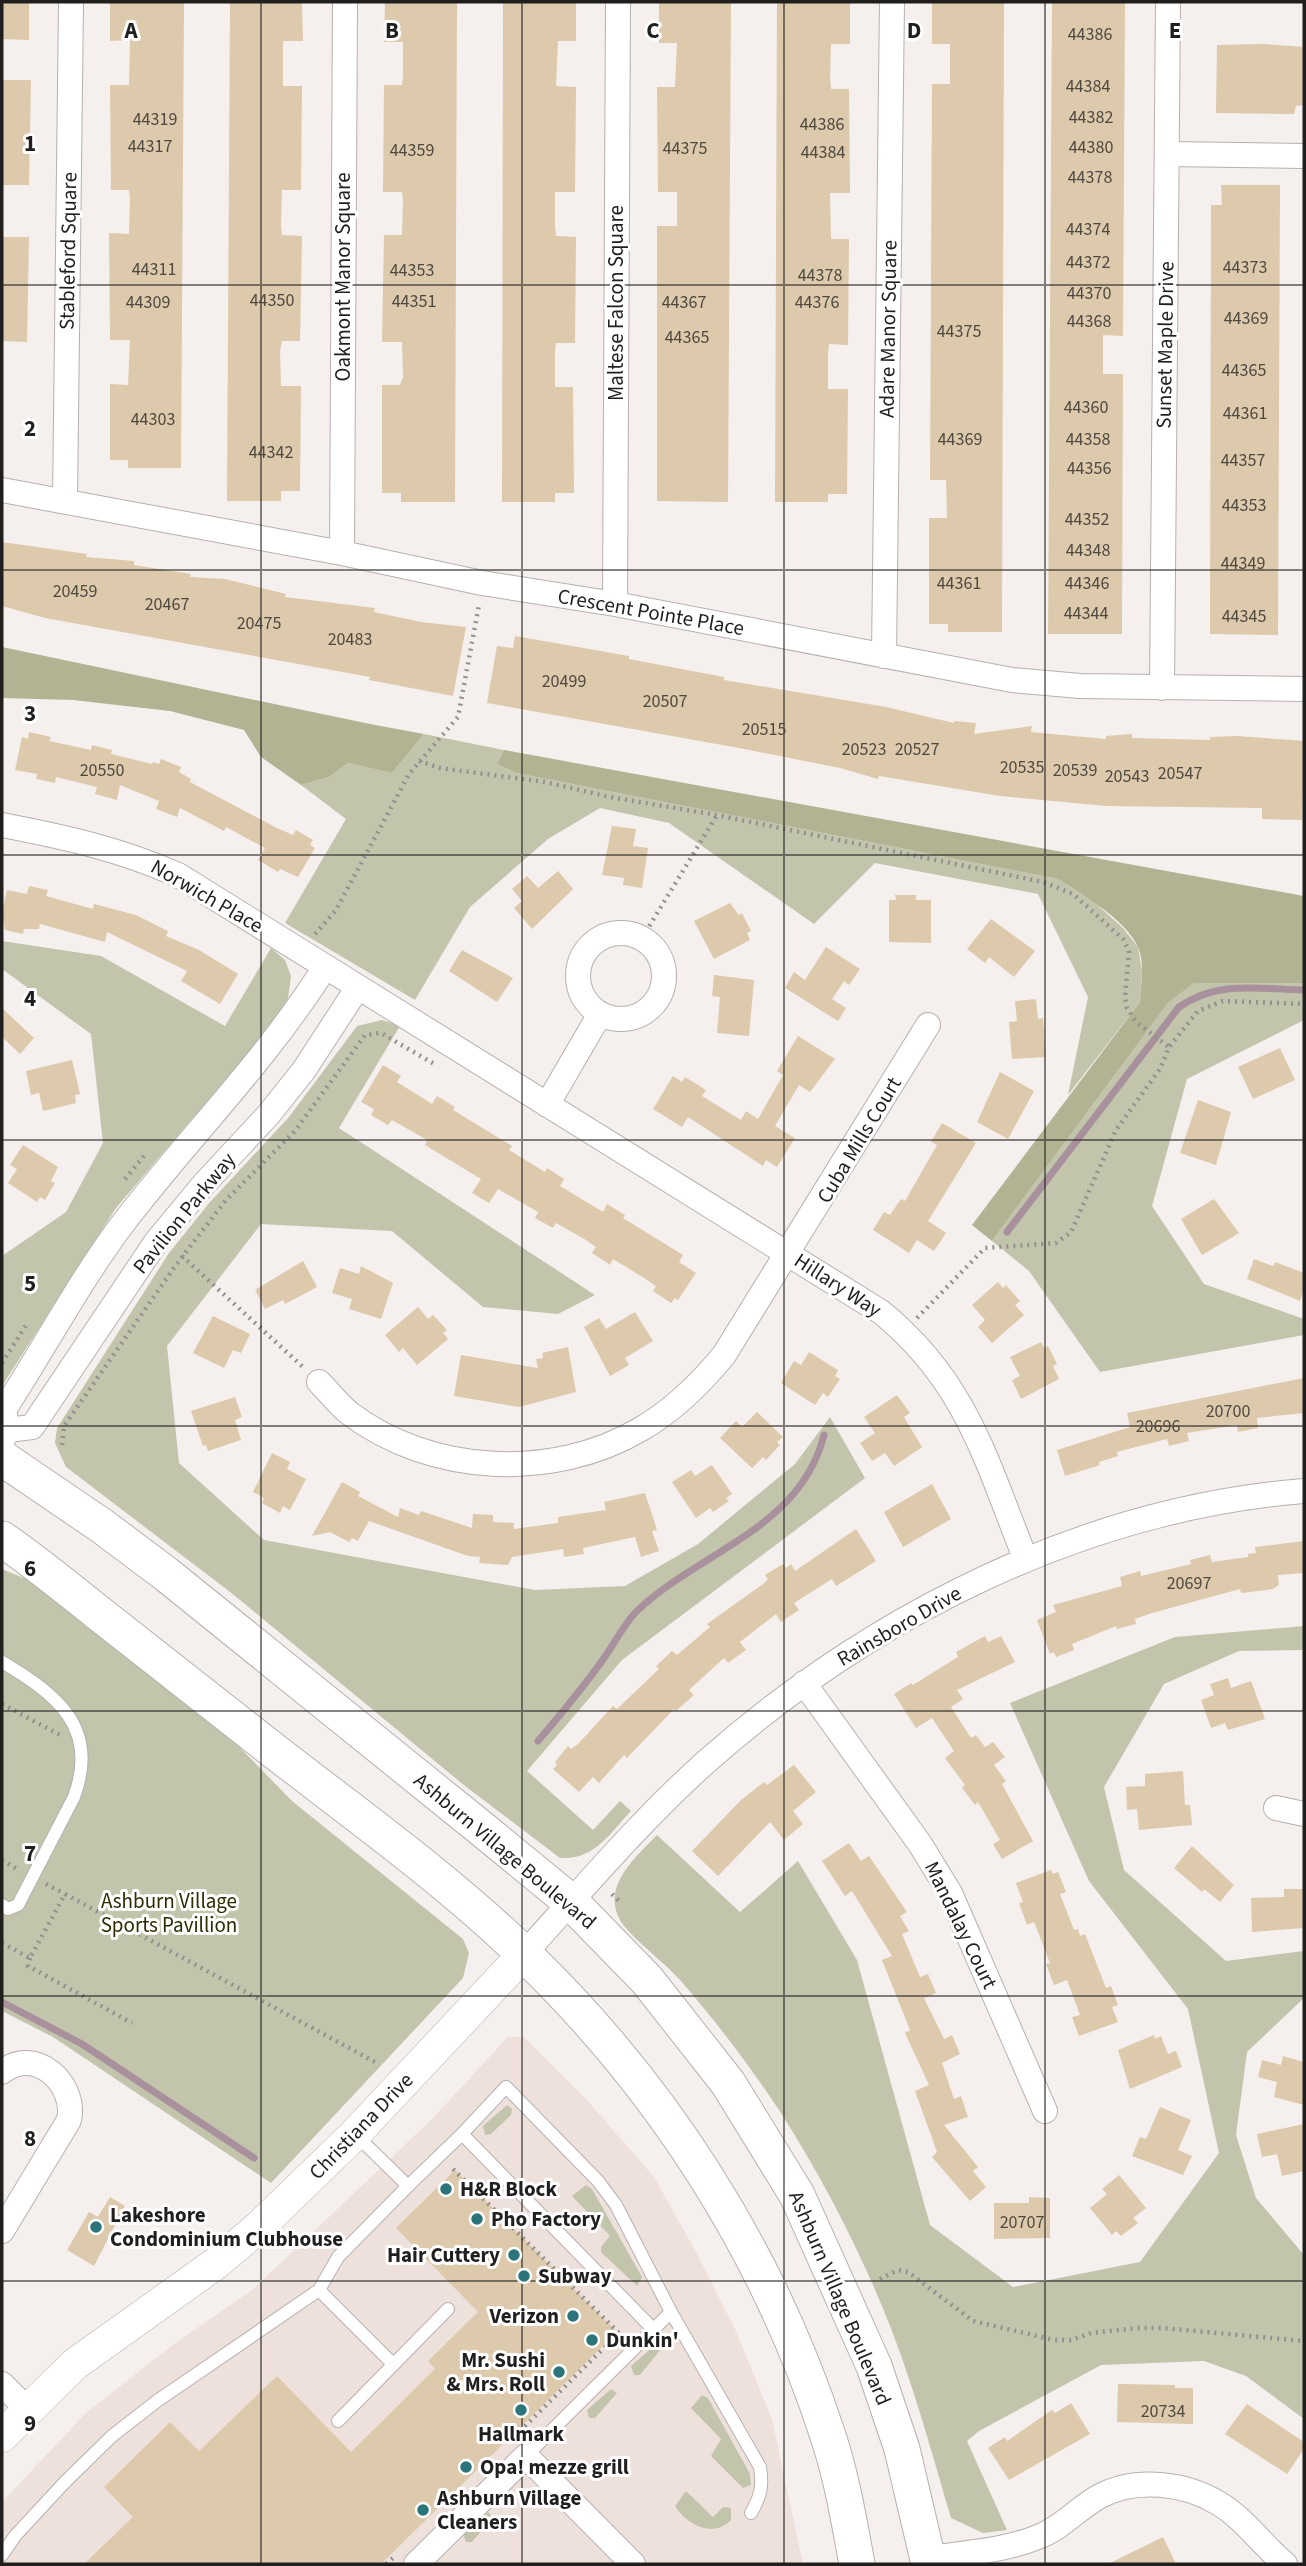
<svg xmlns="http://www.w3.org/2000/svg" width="1306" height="2566" viewBox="0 0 1306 2566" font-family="'Source Sans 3',sans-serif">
<rect width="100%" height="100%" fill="#f5f0ee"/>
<path fill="#eee1db" d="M508,2037h16l63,63 67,77 41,73 40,79 37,90 31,145h-801v-62l83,-88 86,-68 81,-56 180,-171z"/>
<path fill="#c2c4ab" d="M424,734l80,16 -7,14 19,9 542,106 35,22 30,27 15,19 4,24 -2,31 -72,93 20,-98 -50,-103 -163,-31 -61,61 -145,-101 -69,-15 -52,31 -78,68 -55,93 -130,-77 61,-104 -45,-34 28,-8 19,-14 44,10z
M2,941l99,15 124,70 46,-78 14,12 6,16 -3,23 -28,40 -144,169 -114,178v-130l64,-44 37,-69 -12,-109 -89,-65z
M1194,983h110v37l-117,59 -35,127 52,78 100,35v16l-204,37 -71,-101 -37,-30 176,-238z
M382,1020l18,6 -61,102 256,167 -37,19 -75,-7 -91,-76 -131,-7 -94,122 12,117 85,77 271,50 90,-4 73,-42 97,-80 35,-47 35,61 -243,182 -95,111 66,59 27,-29 11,10c-22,23 -36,49 -71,47l-95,-72 -231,-191 -168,-128 -11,-24 2,-15 112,-175 41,-51 79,-85 68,-91z
M2,1569l46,19 169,136 75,77 171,138 6,14 -6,25 -192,205 -218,-146 -51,-26z
M1304,1626v24l-65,1 -75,33 -60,103 20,83 102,91 78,-10v47l-57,54 -11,83 20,63 48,57v164l-58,-43 -42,-15 -103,4 -122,66 -12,10 40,89 -24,3 -32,-15c-14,-47 -27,-95 -43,-142 -29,-89 -78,-187 -129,-266 -30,-45 -64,-90 -99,-130 -15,-17 -50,-43 -60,-60 -19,-34 16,-63 37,-85l83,77 58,-51 59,99 73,265 83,62 127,-25 79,-109 -31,-144 -99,-128 -79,-178 165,-66z
M507,2105l5,4 -1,6 -20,19 -6,1 -2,-9z
M586,2185l6,4 50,88 -5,9 -36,-34v-5l9,-11 -38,-40z
M655,2345l6,4 -21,26h-6l-3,-9z
M611,2389l6,4 -22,25h-6l-2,-8z
M702,2395l6,3 42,76 1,11 -8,3 -32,-32 10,-17 -30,-31z
M686,2491l27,26 10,-10 8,1v12c-18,19 -45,4 -56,-14z
M488,2512l5,5 -21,25h-6l-3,-8z"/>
<path fill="#b2b392" d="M2,647l368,77 54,10 -32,39 -44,-10 -19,14 -28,8 -40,-28 -17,-27 -74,-19 -97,-11 -71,-2z
M504,750l800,146v87h-110l-26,20 -176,238 -20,-16 168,-223c1,-17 5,-39 -2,-55 -12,-27 -56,-53 -80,-68l-542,-106 -19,-9z"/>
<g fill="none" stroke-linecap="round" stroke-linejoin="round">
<path stroke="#a8909d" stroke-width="7" d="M1007,1232l172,-225c39,-27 79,-18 125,-17
M538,1741c23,-27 46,-54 66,-83 11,-15 21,-36 34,-48 63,-59 163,-82 186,-175
M2,2002l80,42 172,114"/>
</g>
<path fill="#ddc9ab" d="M2,2h27v38l-27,-1z
M110,2h74l-3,466h-53v-8h-18v-76l18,1 2,-45h-20l-1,-107 20,1 1,-36 -1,-8h-18l-1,-105h19l1,-45 -20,1z
M230,2h72l1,39h-20v45h19l-1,104h-19l-1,36 1,9 20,1 -2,105h-18l-2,10 1,35h20l-1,105h-19v10h-54z
M385,2h72l-2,500h-54v-9h-19v-108h18l3,-8 -1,-35h-20l2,-107h18l1,-35 -1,-8h-19l1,-107h18l1,-8v-35h-19z
M503,2h73v39h-18l-2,45 20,1 -1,105h-20v35l1,9 20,1 -1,106h-19l-1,9v35h18l1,106h-19v9h-53z
M659,2h72l-3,500 -71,-1v-275h20v-34h-19l-1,-105h18l2,-44h-18z
M777,2h73v42h-19l-1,34 1,11h18l1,104h-20l1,46h18l-1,106 -19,-1 -1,10v35h20l-1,105h-19v8h-53z
M932,2h72l-2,630h-54v-8h-19v-106h18l-1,-38h-16l2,-396h18v-40h-18z
M1052,2h73l-2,334 -20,-1v39h20l-1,260h-74z
M1263,44l41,3v58l-8,1 -2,8 -78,-1 1,-68z
M2,80h29l-2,105h-27z
M1221,185h59l-2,450 -68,-1 1,-429h11z
M2,237h27l-2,105 -25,-1z
M2,542l85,12 -1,3 48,4v4l57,9 -1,3 35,2 61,15 -1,3 90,11 -1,4 47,10 45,5 -13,69 -84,-16 1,-3 -325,-59 -43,-12z
M515,636l114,20v3l95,18v3l162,27 68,16v-2l22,2 -2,11 58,-8 -1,6 75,7v-3l26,-2v4l78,2v-3l27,-1 67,5 -2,79 -40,-1v-11l-156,-2 -106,-10 -121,-20 -1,3 -38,-11 -101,-20 -252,-45 10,-57 16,2z
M29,732l22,5 -2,4 42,9 1,-5 20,5 -1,4 41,10 1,-2 6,2 2,-5 20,8 -2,5 12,7 -1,3 87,46 16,7 3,-5 17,10 -3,5 5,3 -17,29 -18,-8 -2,3 -20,-12 7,-12 -39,-21 -2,4 -44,-23 -3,9 -21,-8 3,-8 -39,-16 -3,15 -22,-6 2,-7 -41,-10 -1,6 -19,-4 1,-5 -22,-4 7,-33 6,2z
M612,826l24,3 -3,17 15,2 -6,40 -19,-3 1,-7 -22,-3z
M558,871l15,18 -41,40 -18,-21 8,-7 -10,-12 15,-13 11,12z
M29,886l19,4 -2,6 47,13 1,-5 42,11 32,16 -2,5 33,14 39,24 -18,30 -39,-23 6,-10 -80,-39 -2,10 -65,-18 -1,5h-15l-1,5 -18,-4 -3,-18 5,-22 20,4z
M895,895h21v5h15v43l-42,-1v-42h7z
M730,903l9,12 3,-2 9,18 -4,2 3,7 -36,19 -20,-38z
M991,919l44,32 -21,26 -25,-20 -4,6 -18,-14z
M826,947l34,22 -11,16 -5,-4 -12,18 14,9 -8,13 -53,-33 9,-16 11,8z
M462,950l51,28 -16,24 -48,-31z
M714,975l40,5 -5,56 -32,-3 3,-36 -8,-1z
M1036,999l2,20 5,-1 3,39 -34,2 -3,-37 8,-1 -2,-20z
M2,1008l32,30 -14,16 -18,-17z
M798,1036l37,23 -25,33 -11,-7 -24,41 20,12 -18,29 -11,-7 -3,6 -75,-49 -6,10 -29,-18 20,-33 9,6 3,-5 21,13 -4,6 39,24 5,-9 12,8 25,-44 -6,-4z
M1280,1048l15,32 -42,19 -15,-32z
M72,1060l8,34 -5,1 1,8 -33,8 -4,-18 -8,2 -5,-24z
M383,1065l18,11 -4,6 35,22 5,-8 18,11 -2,3 59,36 -3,4 36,22 2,-4 17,11 -4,7 43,26 4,-8 18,11 -2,3 60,37 -4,7 17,11 -18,27 -3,-2 -4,5 -18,-12 3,-5 -12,-8 -31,-19 -3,6 -18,-12 4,-6 -10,-7 -30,-17 -3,5 -18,-10 3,-6 -40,-23 -9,14 -17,-10 9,-14 -56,-34 2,-5 -35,-20 -4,5 -17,-10 3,-6 -13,-7z
M1000,1072l34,19 -26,48 -31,-17z
M1198,1100l33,12 -15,53 -36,-12z
M942,1123l34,20 -48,78 18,12 -12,18 -17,-11 -8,13 -36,-23 11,-18 6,3 11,-16 4,2 32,-56 -6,-3z
M23,1145l35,22 -7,14 4,2 -10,17 -5,-3 -3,5 -29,-19 9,-14 -7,-4z
M1214,1199l25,34 -37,22 -21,-36z
M1254,1259l19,7 2,-4 29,11v16l-4,12 -53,-22z
M303,1261l14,26 -32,17 -2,-4 -18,9 -10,-19z
M361,1266l32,17 -12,36 -32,-10 3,-10 -20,-6 8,-25 19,6z
M998,1282l5,6 3,-3 14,16 -5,4 9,10 -32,28 -14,-16 7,-7 -13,-15z
M418,1307l10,12 5,-4 14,15 -4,3 5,6 -31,26 -14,-17 -4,4 -14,-17z
M635,1312l18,29 -28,17 4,7 -19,11 -26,-49 15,-9 7,11z
M213,1316l37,18 -9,19 -8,-3 -9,18 -31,-15z
M1041,1342l3,6 4,-2 9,18 -4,2 6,13 -38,20 -9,-19 8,-4 -10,-19z
M568,1347l8,45 -57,15 -65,-11 7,-41 77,13 -2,-9 7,-1 -1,-5z
M809,1352l29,18 -3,6 5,3 -12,18 -5,-4 -8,12 -34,-22 13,-22 7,4z
M1304,1378v35l-47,5 1,10 -20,4 -1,-7 -50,8 2,8 -20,5 -2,-7 -50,13 1,4 -19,6 1,3 -35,11 -8,-26 73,-23 -3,-14z
M897,1395l13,18 -6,4 18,30 -28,19 -9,-13 -13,8 -12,-18 15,-10 -11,-16z
M235,1397l7,20 -7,3 6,20 -33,11 -2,-6 -3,1 -12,-35z
M757,1412l26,25 -6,5 3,3 -14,15 -3,-3 -11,11 -32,-30 16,-17 6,6z
M272,1453l18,9 -3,7 19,10 -16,31 -7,-4 -3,7 -18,-10 2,-5 -11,-6z
M712,1465l20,29 -6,4 3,3 -16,11 -3,-4 -14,10 -24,-36 19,-12 4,6z
M342,1482l18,10 -2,4 40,21 2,-9 19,7 2,-4 51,17 1,-14 20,1v7l21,1v6l44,-6v-6l48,-7 -2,-8 41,-9 12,37 -5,1 7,20 -18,6 -6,-20 -52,11 1,6 -20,3 -1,-8 -51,8 -4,8 -29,-2 1,-6 -12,-1 -99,-35 -11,20 -6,-3 -3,4 -19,-10 -18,4z
M932,1484l19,35 -48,28 -19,-35z
M856,1529l20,32 -40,25 -4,-7 -38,24 5,7 -18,12 -5,-8 -36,28 6,8 -18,13 -4,-5 -35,32 5,5 -18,16 -2,-2 -47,49 -3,-3 -25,28 -6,-6 -14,15 -26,-23 4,-4 -2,-3 13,-16 3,3 7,-5 35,-38 4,3 42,-40 -3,-3 16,-15 5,4 33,-28 -3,-3 56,-40 5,-5 -3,-4 18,-11 3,4 5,-4 4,7z
M1304,1541v32l-26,2 1,10 -6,4 -32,4 -1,-4 -88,24 -17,6 1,5 -19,5 -1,-3 -44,18 2,6 -18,7 -2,-5 -4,2 -13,-34 19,-8 -3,-7 69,-19 -2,-9 20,-6 1,5 50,-12 -1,-4 20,-5 2,7 36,-5v-3l8,-1 -1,-6z
M985,1636l3,6 13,-6 14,26 -58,28 6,9 -12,8 20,31 5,-3 9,12 8,-5 12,15 -11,8 12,16 -4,3 31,57 -31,18 -9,-15 7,-4 -22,-38 -3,3 -13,-17 3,-3 -20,-27 9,-7 -22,-33 -16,10 -22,-34 17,-11 2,2 45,-28 -2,-5z
M1228,1678l3,10 20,-7 14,38 -37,11 -3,-7 -14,5 -10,-28 13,-5 -4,-11z
M794,1765l22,27 -23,19 10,13 -19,16 -14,-18 -52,54 -26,-25 49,-51 23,-18 3,3z
M1183,1771l2,34h5l2,20 -53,5 -2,-21 -10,1 -1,-23 19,-1v-12z
M849,1843l12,18 8,-5 38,56 -7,4 9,15 -7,3 18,43 8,-3 8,19 -12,5 20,41 8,-4 8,19 -18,9 12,36 7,-3 7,21 -24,8 34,42 -5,4 13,16 -16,14 -38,-44 5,-5 -22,-61 14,-6 -24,-52 5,-3 -28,-70 10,-4 -40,-65 -7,5 -23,-35z
M1192,1846l42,39 -14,17 -16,-13 -2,3 -28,-24z
M1051,1870l2,4 5,-2 8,20 -6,2 14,36 4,-1 2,7 5,-2 21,54 5,-2 7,19 -6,2 6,15 -39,14 -7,-19 8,-2 -13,-35 -13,5 -8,-21 4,-1 -16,-41 -7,3 -8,-22 4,-1 -7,-19z
M1284,1889h20v39l-52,4 -1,-34 33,-1z
M1154,2035l1,4 6,-3 7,18 8,-3 6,16 -52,22 -12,-39z
M1283,2056l21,6v43l-30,-8 3,-15 -19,-5 4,-17 19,5z
M1160,2107l31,13 -13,30 14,6 -9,19 -51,-19 8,-19 6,2z
M1304,2124v47l-22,5 -5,-22 -15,3 -5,-23z
M455,2170l162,162 -236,232h-297l49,-47 -29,-30 66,-65 29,29 78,-75 74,76 84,-83 -7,-8 50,-49 -82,-84z
M1119,2175l27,33 -13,10 5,5 -17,13 -5,-5 -4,4 -22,-27 17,-14 -5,-5z
M110,2197l15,9 -31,60 -27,-16 22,-38 9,5z
M1029,2197l21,1v40l-56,1v-36h35z
M1118,2384l57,1v3h18v36l-76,-2z
M1071,2403l19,31 -81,46 -21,-32 17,-11 2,4 45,-31 3,3z
M1247,2404l57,38v7l-17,25 -62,-40z
M1163,2537l13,27h-68z"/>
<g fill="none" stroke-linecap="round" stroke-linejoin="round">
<g stroke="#b6b1af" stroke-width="14">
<path id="service" d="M2,1662c54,32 98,65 72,135l-56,108 -10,4 -6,-4
M408,2186l54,-52
M319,2290l74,74
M654,2330l-192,-196 44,-47 92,94 18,24 55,107
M338,2421l110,-112
M526,2456l145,-144 89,155c3,19 1,29 -9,46
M2,2555l13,-19 49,-53 48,-47 45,-35 162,-111 19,-33 70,-71 -52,-51"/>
</g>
<g stroke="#b6b1af" stroke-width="26">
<path id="minor" d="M1168,154l136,2
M2,490l340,63 140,30 133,21 397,76 68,6 224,3
M65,501l6,-499
M342,553l3,-551
M615,604l3,-602
M884,656l8,-654
M1162,688l6,-686
M2,825c62,12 118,24 176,50l703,437c86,70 105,149 145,248
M578 976a43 43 0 1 1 86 0a43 43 0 1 1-86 0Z
M547,1105l53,-91
M319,1382c10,10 19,22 30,31 82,62 204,68 292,16 33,-19 59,-45 83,-74l204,-330
M8,1430l24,-3 124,-185 48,-58 65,-70 35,-44 54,-83
M2,1441l6,-11 -4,-20c39,-60 74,-126 117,-184 67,-88 145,-165 204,-259
M804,1683l116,161 30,49 95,218
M1276,1808l28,6
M524,1954c59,-65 117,-134 182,-192 165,-146 376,-253 598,-271
M2,2072c33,-27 75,12 67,48l-67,111
M2,2384l25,25
M928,2558c36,-5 76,-7 110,-21 24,-9 40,-29 62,-41 36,-19 85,-13 118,7 26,15 44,42 67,61
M416,2564l110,-108 107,108"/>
</g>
<g stroke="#b6b1af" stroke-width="33">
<path id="tertiary" d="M2,2436l73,-72 140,-100 44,-37 96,-93 169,-180"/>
</g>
<g stroke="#b6b1af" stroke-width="37">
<path id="secondary" d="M2,1458l100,68 64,48 316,255 89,73 76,78 81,103 69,112 77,171 28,83 27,115
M2,1539c34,23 66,50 99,76 54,42 108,85 163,128 88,69 182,135 262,213 138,133 243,298 302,480 14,42 21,85 29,128"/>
</g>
<path stroke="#93908f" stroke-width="4.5" stroke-dasharray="2 5" stroke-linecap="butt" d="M419,761l21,7 105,14 65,15 107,18 326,67 30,12 50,45 6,12 -4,47 2,10 9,14 33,25
M315,934l21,-24 73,-136 49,-57 21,-112
M642,938l75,-123
M125,1179l19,-23
M182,1256l121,111
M917,1318l68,-70 71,-5 15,-11 45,-102 44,-61 9,-22 29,-36 25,-10 81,3
M2,1363l26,-41
M62,1445l2,-19 112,-161 50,-65 69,-69 70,-96 16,-2 55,32
M2,1704l58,31
M2,1860l17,10
M46,1884l19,10
M612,1894l9,9
M2,1943l28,15 35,-64 310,168
M30,1958l-2,8 104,57
M453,2169l166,164 -102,101
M880,2279l18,-9 10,2 65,49 81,19h17l20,-7 46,-5h26l141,13
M386,2564l8,-7"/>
<use href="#service" stroke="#fff" stroke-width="12"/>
<use href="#minor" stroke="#fff" stroke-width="24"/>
<use href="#tertiary" stroke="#fff" stroke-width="32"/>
<use href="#secondary" stroke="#fff" stroke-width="35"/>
</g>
<path fill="none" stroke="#201f1e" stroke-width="2" stroke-opacity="0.55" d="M261,2v2562M522,2v2562M784,2v2562M1045,2v2562M2,285h1302M2,570h1302M2,855h1302M2,1140h1302M2,1426h1302M2,1711h1302M2,1996h1302M2,2281h1302"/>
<g fill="#2b757a" stroke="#fffefe" stroke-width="2.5">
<circle cx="446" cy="2189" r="7"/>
<circle cx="477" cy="2219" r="7"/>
<circle cx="96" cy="2227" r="7"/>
<circle cx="514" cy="2255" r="7"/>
<circle cx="524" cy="2276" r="7"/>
<circle cx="573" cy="2316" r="7"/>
<circle cx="592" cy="2340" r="7"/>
<circle cx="559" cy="2372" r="7"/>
<circle cx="521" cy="2410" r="7"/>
<circle cx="466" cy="2467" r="7"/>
<circle cx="423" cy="2510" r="7"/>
</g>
<g text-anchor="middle" stroke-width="6" stroke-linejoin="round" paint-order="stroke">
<g font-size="18" fill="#4f4a41">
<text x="1090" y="40">44386</text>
<text x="1088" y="92">44384</text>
<text x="1091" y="123">44382</text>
<text x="155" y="125">44319</text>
<text x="822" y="130">44386</text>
<text x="150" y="152">44317</text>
<text x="1091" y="153">44380</text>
<text x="685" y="154">44375</text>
<text x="412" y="156">44359</text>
<text x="823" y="158">44384</text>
<text x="1090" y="183">44378</text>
<text x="1088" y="235">44374</text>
<text x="1088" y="268">44372</text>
<text x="1245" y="273">44373</text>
<text x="154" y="275">44311</text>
<text x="412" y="276">44353</text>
<text x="820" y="281">44378</text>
<text x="1089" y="299">44370</text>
<text x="272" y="306">44350</text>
<text x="414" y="307">44351</text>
<text x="148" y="308">44309</text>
<text x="684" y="308">44367</text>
<text x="817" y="308">44376</text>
<text x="1246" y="324">44369</text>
<text x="1089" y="327">44368</text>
<text x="959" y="337">44375</text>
<text x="687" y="343">44365</text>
<text x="1244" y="376">44365</text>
<text x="1086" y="413">44360</text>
<text x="1245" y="419">44361</text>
<text x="153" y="425">44303</text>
<text x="960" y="445">44369</text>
<text x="1088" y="445">44358</text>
<text x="271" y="458">44342</text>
<text x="1243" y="466">44357</text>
<text x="1089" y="474">44356</text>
<text x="1244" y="511">44353</text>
<text x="1087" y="525">44352</text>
<text x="1088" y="556">44348</text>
<text x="1243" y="569">44349</text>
<text x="959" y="589">44361</text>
<text x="1087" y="589">44346</text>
<text x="75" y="597">20459</text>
<text x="167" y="610">20467</text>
<text x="1086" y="619">44344</text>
<text x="1244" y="622">44345</text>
<text x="259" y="629">20475</text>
<text x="350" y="645">20483</text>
<text x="564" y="687">20499</text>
<text x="665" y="707">20507</text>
<text x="764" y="735">20515</text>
<text x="864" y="755">20523</text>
<text x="917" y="755">20527</text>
<text x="1022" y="773">20535</text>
<text x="102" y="776">20550</text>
<text x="1075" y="776">20539</text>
<text x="1180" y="779">20547</text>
<text x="1127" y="782">20543</text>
<text x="1228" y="1417">20700</text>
<text x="1158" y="1432">20696</text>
<text x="1189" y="1589">20697</text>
<text x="1022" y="2228">20707</text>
<text x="1163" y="2417">20734</text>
</g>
<g font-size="21" fill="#201f1e" stroke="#fffefe">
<text transform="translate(68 251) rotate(-89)" y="7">Stableford Square</text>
<text transform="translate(343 277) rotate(-90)" y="7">Oakmont Manor Square</text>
<text transform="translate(616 303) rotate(-90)" y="7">Maltese Falcon Square</text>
<text transform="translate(888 329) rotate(-89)" y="7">Adare Manor Square</text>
<text transform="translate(1165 345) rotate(-89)" y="7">Sunset Maple Drive</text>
<text transform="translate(651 612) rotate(10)" y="7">Crescent Pointe Place</text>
<text transform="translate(207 896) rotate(30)" y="7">Norwich Place</text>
<text transform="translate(859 1140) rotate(-59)" y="7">Cuba Mills Court</text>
<text transform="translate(184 1213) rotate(-51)" y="7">Pavilion Parkway</text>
<text transform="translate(838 1285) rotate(33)" y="7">Hillary Way</text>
<text transform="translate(899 1626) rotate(-30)" y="7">Rainsboro Drive</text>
<text transform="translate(505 1851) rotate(40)" y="7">Ashburn Village Boulevard</text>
<text transform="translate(961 1925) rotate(64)" y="7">Mandalay Court</text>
<text transform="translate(361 2126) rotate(-46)" y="7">Christiana Drive</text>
<text transform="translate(840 2298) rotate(67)" y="7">Ashburn Village Boulevard</text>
</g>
<g font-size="21" fill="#2c2c00" stroke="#fffefe">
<text x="169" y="1908">Ashburn Village<tspan x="169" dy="24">Sports Pavillion</tspan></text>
</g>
<g font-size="21" font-weight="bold" fill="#201f1e" stroke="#fffefe" text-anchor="start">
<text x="460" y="2196">H&amp;R Block</text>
<text x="110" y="2222">Lakeshore<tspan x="110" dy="24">Condominium Clubhouse</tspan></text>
<text x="491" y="2226">Pho Factory</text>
<text x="500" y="2262" text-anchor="end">Hair Cuttery</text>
<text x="538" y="2283">Subway</text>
<text x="559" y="2323" text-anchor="end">Verizon</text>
<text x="606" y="2347">Dunkin'</text>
<text x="545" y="2367" text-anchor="end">Mr. Sushi<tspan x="545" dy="24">&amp; Mrs. Roll</tspan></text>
<text x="521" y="2441" text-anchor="middle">Hallmark</text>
<text x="480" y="2474">Opa! mezze grill</text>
<text x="437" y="2505">Ashburn Village<tspan x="437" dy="24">Cleaners</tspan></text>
</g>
</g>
<g font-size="23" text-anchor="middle" font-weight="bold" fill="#201f1e" stroke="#fffefe" stroke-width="6" stroke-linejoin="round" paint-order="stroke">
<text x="131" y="38">A</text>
<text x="392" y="38">B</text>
<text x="653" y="38">C</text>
<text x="914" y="38">D</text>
<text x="1175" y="38">E</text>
<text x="30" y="151">1</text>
<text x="30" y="436">2</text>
<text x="30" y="721">3</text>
<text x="30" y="1006">4</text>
<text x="30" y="1291">5</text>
<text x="30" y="1576">6</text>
<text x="30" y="1861">7</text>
<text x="30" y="2146">8</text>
<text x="30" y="2431">9</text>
</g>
<rect width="1306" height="2566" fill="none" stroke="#201f1e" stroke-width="7"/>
</svg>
